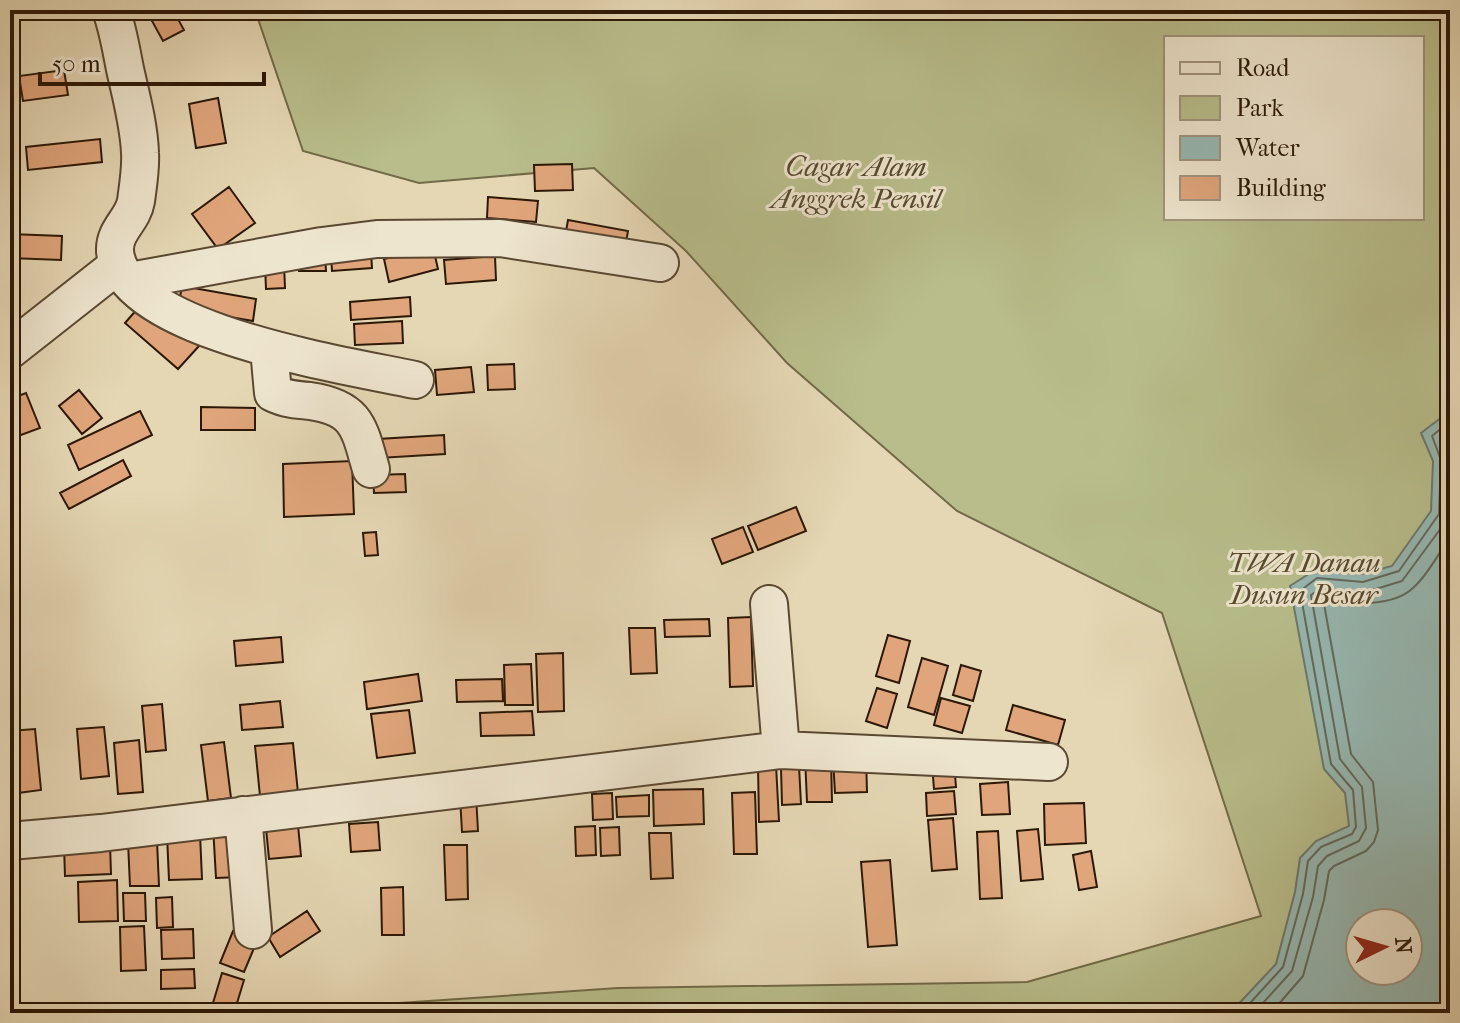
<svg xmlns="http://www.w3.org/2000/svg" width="1460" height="1023" viewBox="0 0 1460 1023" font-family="'IM FELL French Canon',serif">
<rect width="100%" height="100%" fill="#e5d7b4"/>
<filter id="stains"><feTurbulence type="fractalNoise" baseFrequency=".0025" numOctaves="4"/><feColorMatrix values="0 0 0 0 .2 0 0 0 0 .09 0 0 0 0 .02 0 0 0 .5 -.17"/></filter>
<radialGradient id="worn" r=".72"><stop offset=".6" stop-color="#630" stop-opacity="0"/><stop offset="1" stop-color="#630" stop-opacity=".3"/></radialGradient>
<path fill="#b8bd8b" stroke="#726a48" stroke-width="2" fill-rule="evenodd" d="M255,10h1195v1003h-1116l6,-6 278,-19 409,-6 234,-66 -99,-303 -205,-102 -170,-148 -101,-112 -92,-83 -175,15 -116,-32zM1166,38h256v180h-256zM1360,923h48v48h-48z"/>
<path fill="#96b8b2" stroke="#6c786d" stroke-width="2" fill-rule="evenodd" d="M1450,411v602h-220l46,-49 19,-72 5,-34 16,-17 33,-15 -4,-33 -21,-24 -34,-183 25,-16 47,4 30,-8 39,-55 2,-50 -12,-28zM1360,923h48v48h-48z"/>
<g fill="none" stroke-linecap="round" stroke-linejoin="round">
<path stroke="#61685c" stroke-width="2" d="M1241,1013l42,-46 20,-73 5,-33 13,-14 31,-13 4,-7 -3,-37 -22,-26 -31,-173 17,-13 46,4 36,-11 40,-57 2,-54 -9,-24 18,-15
M1254,1013l38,-42 21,-74 5,-31 9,-10 32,-15 7,-13 -4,-41 -22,-28 -29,-164 9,-6 46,3 36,-11 45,-61 3,-22
M1271,1013l32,-37 21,-76 5,-29 5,-5 32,-15 8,-9 4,-12 -5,-48 -22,-28 -27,-150 4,-3c25,3 65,6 85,-13 15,-13 25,-34 37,-51"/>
</g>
<path fill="#e0a57b" stroke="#2c1806" stroke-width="2" d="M146,10h27l11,20 -21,11z
M64,70l4,25 -45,6 -4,-25z
M218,98l8,45 -30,5 -7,-44z
M100,139l2,23 -74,8 -2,-23z
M572,164l1,26 -38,1 -1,-26z
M229,187l26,36 -37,26 -26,-35z
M488,197l50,4 -2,21 -49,-4z
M568,220l60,11 -3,17 -60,-11z
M10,234l52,2 -1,24 -51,-2z
M433,247l5,22 -49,13 -5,-23z
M371,252l1,16 -40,3 -1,-17z
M299,255h26l1,16h-27z
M495,256l1,24 -50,4 -2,-24z
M284,264l1,24 -19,1 -1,-24z
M182,286l74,13 -3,22 -75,-13z
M410,297l1,19 -60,4 -1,-18z
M146,299l53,47 -21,23 -53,-46z
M402,321l1,22 -48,2 -1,-21z
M514,364l1,25 -27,1 -1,-25z
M471,367l3,25 -37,3 -2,-25z
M79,390l23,28 -20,16 -23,-28z
M26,393l14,35 -30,11v-40z
M201,407l54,1v22h-54z
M140,411l12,24 -73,35 -11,-25z
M444,435l1,19 -66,4 -1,-19z
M123,460l8,16 -62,33 -9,-16z
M352,461l2,53 -70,3 -1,-53z
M405,474l1,18 -32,1 -1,-18z
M796,507l10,24 -48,19 -10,-24z
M743,527l10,25 -31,12 -10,-25z
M376,532l2,23 -13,1 -2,-23z
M751,617l2,69 -23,1 -2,-69z
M709,619l1,17 -45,1 -1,-17z
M629,628h26l2,45 -26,1z
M888,635l22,6 -11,42 -23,-7z
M281,637l2,25 -47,4 -2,-25z
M563,653l1,58 -26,1 -2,-58z
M922,658l26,8 -14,49 -26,-8z
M531,664l2,41h-28l-1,-40z
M961,665l20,6 -8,30 -20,-6z
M418,674l4,27 -55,8 -3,-27z
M502,679l1,22 -46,1 -1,-22z
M877,688l20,6 -10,34 -21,-7z
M941,698l29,8 -8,27 -28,-8z
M280,701l3,26 -41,3 -2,-25z
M162,704l4,46 -20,2 -4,-46z
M1013,705l52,15 -7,25 -52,-15z
M409,710l6,43 -38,5 -6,-44z
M532,711l2,24 -53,1 -1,-23z
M104,727l5,49 -28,3 -4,-50z
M35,729l6,61 -31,4v-63z
M139,740l4,52 -25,2 -4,-51z
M224,742l7,56 -23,3 -7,-56z
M293,743l5,50 -38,3 -5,-50z
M805,757h26l1,45h-25z
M866,757l1,35 -32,1 -2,-34z
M954,762l2,25 -22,2 -2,-25z
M776,765l3,56 -20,1 -1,-56z
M799,766l2,38 -19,1 -1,-37z
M1008,782l2,32 -28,1 -2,-31z
M703,789l1,35 -50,2 -1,-36z
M954,791l2,23 -29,2 -1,-23z
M755,792l2,62h-23l-2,-61z
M612,793l1,26 -20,1 -1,-26z
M476,795l2,36 -16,1 -2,-36z
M649,795v21l-32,1 -1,-20z
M1084,803l2,40 -41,2 -1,-41z
M297,815l4,41 -32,3 -4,-41z
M953,818l4,51 -25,2 -4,-51z
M378,822l2,28 -29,2 -2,-28z
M238,825l3,52 -25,1 -3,-52z
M595,826l1,29 -20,1 -1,-29z
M619,827l1,28 -19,1 -1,-28z
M1038,829l5,50 -22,2 -4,-50z
M998,831l4,67 -22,1 -3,-67z
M649,833h22l2,45 -22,1z
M200,834l2,45 -33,1 -2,-45z
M157,841l2,45h-29l-2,-44z
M110,844l1,30 -46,2 -1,-30z
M444,845h23l1,54 -22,1z
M1091,851l6,36 -18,3 -6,-35z
M890,860l7,85 -29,2 -7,-85z
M10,877l6,1 -2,16 -4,-1z
M117,880l1,41 -39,1 -1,-40z
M403,887l1,48h-22l-1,-47z
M123,893h22l1,28h-22z
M172,897l1,30 -16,1 -1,-30z
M307,911l13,20 -40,26 -12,-20z
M144,926l2,44 -25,1 -1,-44z
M193,929l1,29 -32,1 -1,-29z
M233,931l24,10 -13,31 -24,-9z
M194,969l1,19 -34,1v-19z
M222,973l22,7 -10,33h-24z"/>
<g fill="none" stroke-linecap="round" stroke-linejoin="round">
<g stroke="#5a4832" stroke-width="40">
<path id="minor" d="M111,10c7,19 10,39 14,59 6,27 14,56 15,84 1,15 -2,33 -4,48 -3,19 -22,29 -21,50 6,81 236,115 300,129
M130,281l192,-35 55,-7 123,-1 160,25
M269,349l4,44c12,6 24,7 37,8 48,7 49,27 61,68
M10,350l108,-85
M769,604l12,146
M243,815l10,115
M10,841l91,-8 680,-83 268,12"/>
</g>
<use href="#minor" stroke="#eee5ce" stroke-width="36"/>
</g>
<g text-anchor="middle" stroke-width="6" stroke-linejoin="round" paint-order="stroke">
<g font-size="28" font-style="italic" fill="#564a2e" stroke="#eee5ce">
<text x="856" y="176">Cagar Alam<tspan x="856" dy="32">Anggrek Pensil</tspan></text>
<text x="1304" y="572">TWA Danau<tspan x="1304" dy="32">Dusun Besar</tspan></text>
</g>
</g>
<rect width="1460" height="1023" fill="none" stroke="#e5d7b4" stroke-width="40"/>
<rect x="12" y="12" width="1436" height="999" fill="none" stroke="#2c1806" stroke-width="4"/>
<rect x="20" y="20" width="1420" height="983" fill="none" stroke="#2c1806" stroke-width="2"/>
<rect x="1164" y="36" width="260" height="184" fill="#eee5ce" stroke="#a0937e" stroke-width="2"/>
<rect x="1180" y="62" width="40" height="12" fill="#eee5ce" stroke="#a0937e" stroke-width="2"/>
<text x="1236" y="76" font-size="24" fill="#2c1806">Road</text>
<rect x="1180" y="96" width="40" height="24" fill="#b8bd8b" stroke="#a0937e" stroke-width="2"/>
<text x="1236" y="116" font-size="24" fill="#2c1806">Park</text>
<rect x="1180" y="136" width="40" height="24" fill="#96b8b2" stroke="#a0937e" stroke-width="2"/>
<text x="1236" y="156" font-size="24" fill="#2c1806">Water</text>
<rect x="1180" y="176" width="40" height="24" fill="#e0a57b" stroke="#a0937e" stroke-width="2"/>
<text x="1236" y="196" font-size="24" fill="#2c1806">Building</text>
<g transform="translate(1384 947) rotate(85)"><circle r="38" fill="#eee5ce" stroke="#a0937e" stroke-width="2"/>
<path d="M0-6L14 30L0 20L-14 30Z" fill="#8f2418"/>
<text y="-12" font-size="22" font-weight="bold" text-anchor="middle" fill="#2c1806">N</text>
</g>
<path d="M40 72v12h224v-12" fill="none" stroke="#2c1806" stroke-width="4"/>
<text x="52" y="72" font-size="24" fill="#2c1806" stroke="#eee5ce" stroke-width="6" paint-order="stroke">50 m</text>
<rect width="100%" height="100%" filter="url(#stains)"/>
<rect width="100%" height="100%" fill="url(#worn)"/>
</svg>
